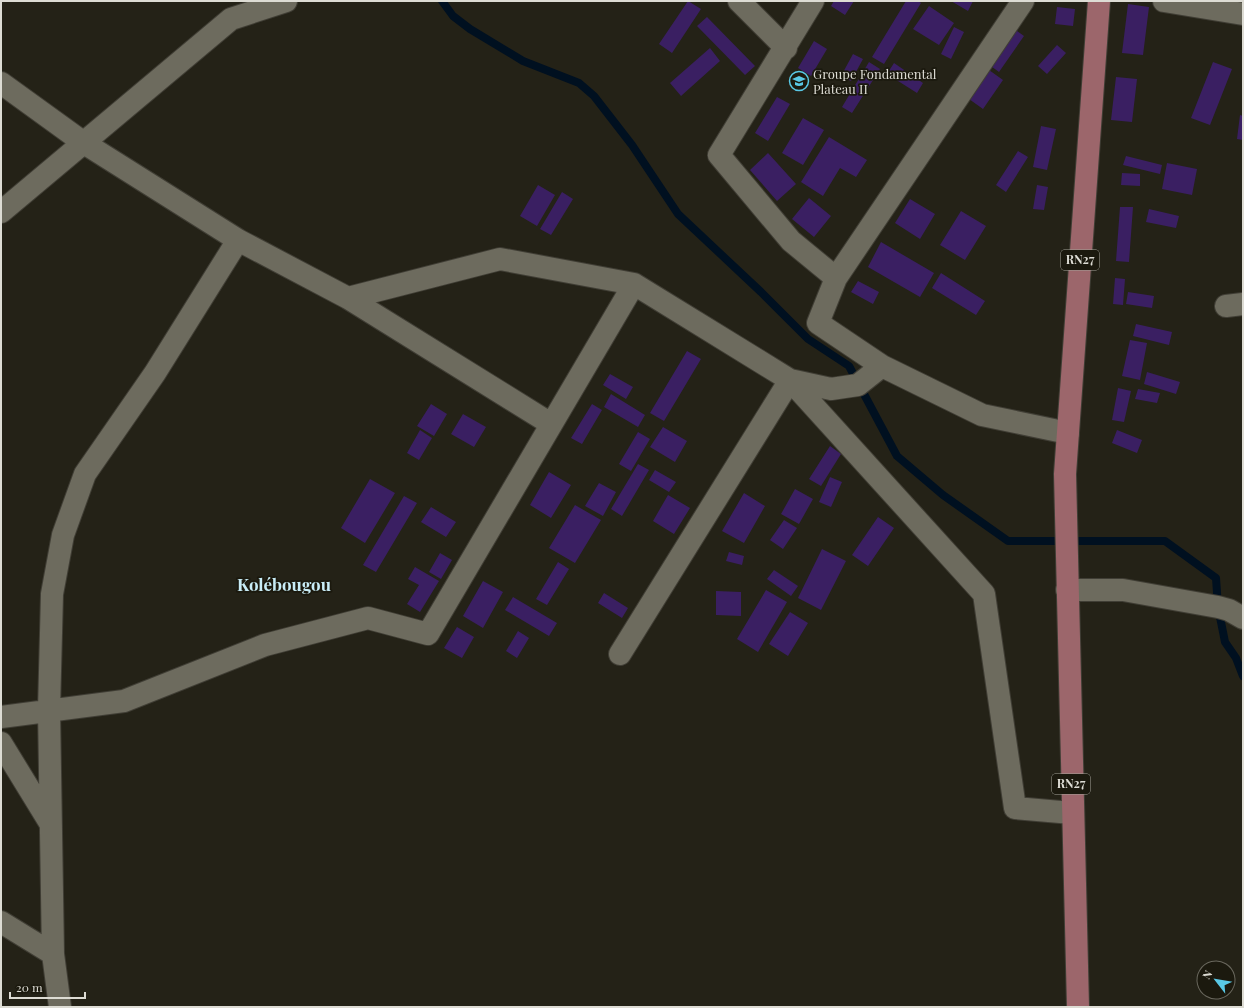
<svg xmlns="http://www.w3.org/2000/svg" width="1244" height="1008" viewBox="0 0 1244 1008" font-family="'Playfair Display',serif">
<rect width="100%" height="100%" fill="#242217"/>
<g fill="none" stroke-linecap="round" stroke-linejoin="round">
<path stroke="#001020" stroke-width="8" d="M442,1l11,15 17,13 53,32 56,22 15,13 38,49 46,69 83,78 47,47 41,27 48,90 46,39 65,46h157l51,37 2,29 7,35 11,16 7,18"/>
</g>
<path fill="#3a1f62" d="M688,1l13,8 -29,44 -13,-9z
M834,1h20l-9,14 -14,-9z
M906,1h12l3,2 -37,61 -12,-7z
M951,1h22l-5,10z
M1128,4l21,3 -6,48 -21,-2z
M929,6l25,17 -15,22 -26,-16z
M1057,7l18,2 -2,17 -18,-2z
M707,17l48,49 -10,9 -48,-49z
M954,27l10,5 -13,27 -10,-5z
M1013,28l11,8 -25,36 -11,-8z
M814,41l13,8 -16,27 -13,-8z
M1057,45l9,8 -19,21 -9,-8z
M710,48l10,13 -39,35 -11,-13z
M853,54l10,5 -12,22 -10,-5z
M869,62l11,7 -28,44 -10,-6z
M1213,62l19,7 -22,56 -19,-7z
M894,63l29,20 -6,10 -30,-19z
M989,70l14,10 -20,29 -14,-10z
M1116,77l21,2 -5,43 -21,-2z
M777,97l13,7 -22,37 -13,-8z
M1240,115l3,1v24l-6,-1z
M803,118l21,12 -21,35 -21,-12z
M1041,126l15,3 -9,41 -14,-3z
M829,137l38,23 -11,17 -16,-9 -17,28 -22,-14z
M1018,151l10,6 -22,35 -10,-7z
M768,153l28,31 -19,17 -27,-31z
M1126,156l36,9 -2,9 -37,-9z
M1167,163l30,6 -5,26 -30,-6z
M1122,173l18,1v12l-19,-1z
M538,185l17,10 -18,31 -17,-10z
M1037,185l11,2 -4,23 -11,-1z
M562,192l11,7 -22,36 -11,-6z
M809,198l22,18 -17,21 -22,-18z
M910,199l25,15 -15,25 -25,-16z
M1120,207h13l-4,55 -13,-1z
M1149,209l30,7 -3,12 -30,-6z
M961,211l25,15 -21,34 -25,-15z
M881,242l53,31 -14,24 -52,-30z
M941,273l44,28 -9,14 -44,-27z
M1115,278l10,1 -2,26 -10,-1z
M858,281l21,11 -6,12 -22,-12z
M1128,292l26,4 -2,12 -26,-4z
M1136,324l36,8 -3,13 -36,-9z
M1130,340l17,3 -7,37 -18,-4z
M687,351l14,8 -37,62 -14,-8z
M1147,372l33,10 -4,12 -32,-10z
M610,374l23,13 -7,12 -23,-14z
M1118,388l13,3 -7,31 -12,-2z
M1138,389l22,4 -3,10 -22,-4z
M611,394l34,21 -7,12 -34,-20z
M431,404l16,10 -13,22 -17,-10z
M592,404l10,6 -20,34 -11,-6z
M463,414l23,13 -12,20 -23,-13z
M663,427l24,14 -12,21 -25,-15z
M420,430l12,8 -13,22 -12,-7z
M1117,430l25,10 -5,13 -25,-10z
M638,432l12,7 -19,32 -12,-7z
M830,446l11,8 -20,32 -12,-7z
M638,464l11,6 -27,46 -11,-7z
M655,470l21,12 -7,10 -20,-12z
M549,472l22,13 -20,33 -21,-13z
M830,477l12,5 -11,25 -12,-5z
M370,479l25,14 -30,50 -24,-15z
M599,483l17,9 -13,24 -18,-10z
M795,489l18,10 -14,25 -18,-10z
M744,493l21,13 -21,37 -22,-12z
M668,495l22,13 -16,26 -21,-13z
M404,496l13,7 -41,69 -13,-7z
M575,505l26,15 -26,43 -26,-15z
M431,507l25,15 -10,15 -25,-15z
M878,517l16,11 -26,38 -16,-11z
M784,520l13,8 -14,21 -13,-9z
M822,549l24,12 -25,49 -23,-12z
M729,552l15,4 -2,9 -16,-4z
M440,553l12,7 -11,19 -12,-7z
M558,562l11,7 -22,36 -11,-6z
M415,567l24,14 -19,31 -13,-8 12,-19 -11,-6z
M774,570l24,16 -7,10 -24,-17z
M483,581l20,11 -20,36 -20,-12z
M766,590l21,12 -29,50 -21,-13z
M716,591l25,1v24l-25,-1z
M604,593l24,15 -6,10 -24,-15z
M513,597l44,26 -8,13 -44,-26z
M790,612l18,11 -20,33 -19,-12z
M457,627l17,10 -12,21 -18,-10z
M518,631l11,7 -12,20 -11,-7z"/>
<g fill="none" stroke-linecap="round" stroke-linejoin="round">
<g stroke="#403e35" stroke-width="24">
<path id="street" d="M739,1l47,47
M813,1l-94,154 72,86 45,37
M1023,1l-187,277 -18,45 64,43 100,49 86,18
M1164,1l79,13
M1,83l83,60 154,97
M1,212l230,-193 55,-18
M348,298l203,126
M1226,306l17,-2
M1067,590h56l95,17 11,3 14,8
M620,654l170,-274 41,9 27,-4 24,-19
M1,717l123,-16 141,-56 103,-27 60,16 206,-350
M1,743l49,80
M1,922l52,32
M60,1007l-7,-53 -4,-244 3,-116 11,-59 22,-61 70,-101 83,-133 110,58 152,-39 134,25 156,96 194,214 31,214 57,5"/>
</g>
<g stroke="#403e35" stroke-width="24">
<path id="primary" d="M1078,1007l-13,-533 34,-473"/>
</g>
<use href="#street" stroke="#6d6b5e" stroke-width="22"/>
<use href="#primary" stroke="#9c666b" stroke-width="22"/>
</g>
<defs>
<g id="school-ring" transform="scale(1)"><circle r="9.5" fill="#1b190e" stroke="#59c8e5" stroke-width="1.5"/><path d="M0-5L7-2L0 1L-7-2ZM-4 1L0 2.5L4 1V4Q0 6-4 4Z" fill="#59c8e5"/></g>
</defs>
<g fill-rule="evenodd">
<use href="#school-ring" x="799" y="81"/>
</g>
<g text-anchor="middle" stroke-width="3.5" stroke-linejoin="round" paint-order="stroke">
<g fill="#1b190e" stroke="#a3a299" stroke-width="1">
<rect x="1061" y="250" width="38" height="20" rx="3"/>
<rect x="1052" y="774" width="38" height="20" rx="3"/>
</g>
<g font-size="12" font-weight="bold" fill="#dddcd4">
<text x="1080" y="264">RN27</text>
<text x="1071" y="788">RN27</text>
</g>
<g font-size="13" fill="#dddcd4" stroke="#1b190e" text-anchor="start">
<text x="813" y="79">Groupe Fondamental<tspan x="813" dy="15">Plateau II</tspan></text>
</g>
<g font-size="17" font-weight="bold" fill="#c8ecf6" stroke="#1b190e">
<text x="284" y="591">Kolébougou</text>
</g>
</g>
<rect width="1244" height="1008" fill="none" stroke="#dddcd4" stroke-width="4"/>
<g transform="translate(1216 980) rotate(301)"><circle r="19" fill="#1b190e" stroke="#69675d"/>
<path d="M0-3L7 15L0 10L-7 15Z" fill="#59c8e5"/>
<text y="-6" font-size="11" font-weight="bold" text-anchor="middle" fill="#dddcd4">N</text>
</g>
<path d="M10 992v6h75v-6" fill="none" stroke="#dddcd4" stroke-width="2"/>
<text x="16" y="992" font-size="12" fill="#dddcd4" stroke="#1b190e" stroke-width="3" paint-order="stroke">20 m</text>
</svg>
